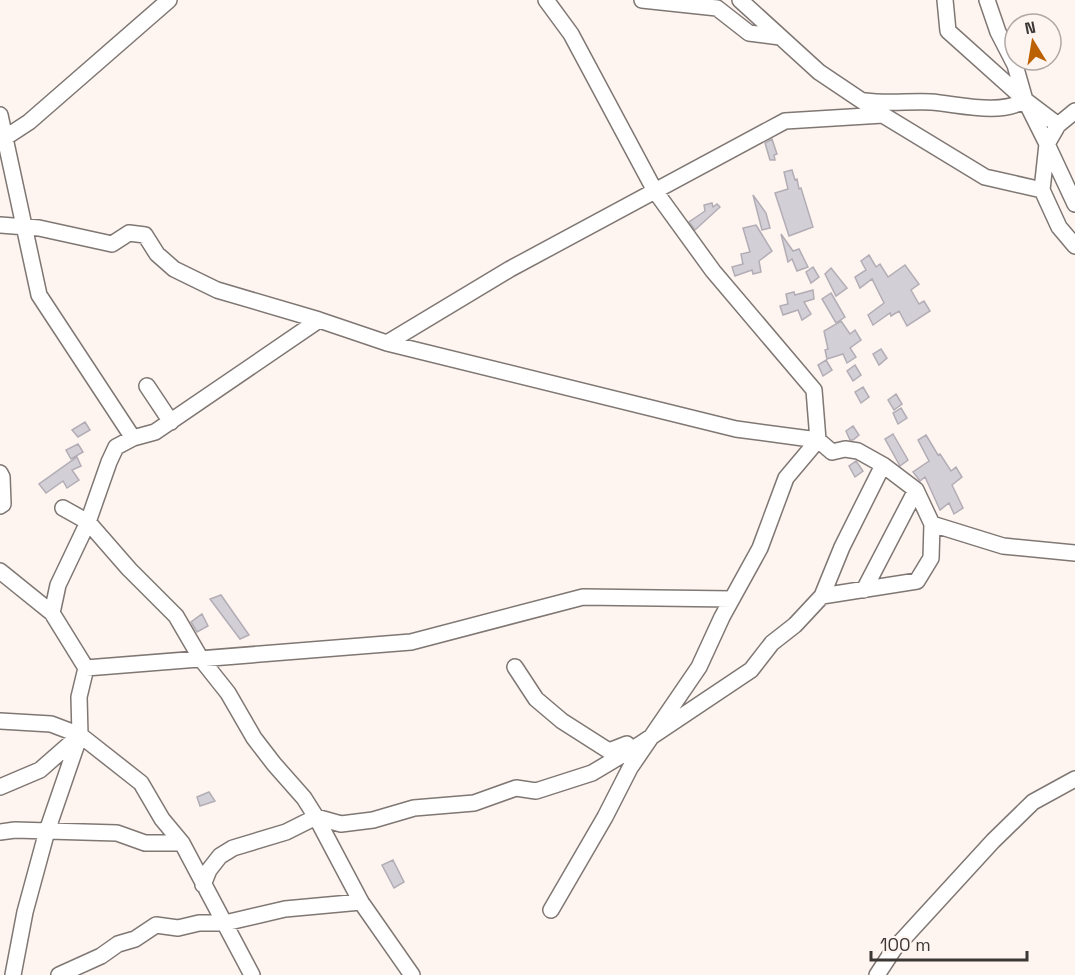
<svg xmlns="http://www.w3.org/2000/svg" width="1075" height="975" viewBox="0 0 1075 975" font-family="'Space Grotesk',sans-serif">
<rect width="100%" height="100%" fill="#fef4f0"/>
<path fill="#d3cfd7" stroke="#b2adb5" stroke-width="1.5" d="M772,139l5,15 -3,1 1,5h-5l-5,-17z
M792,170l3,10 2,-1 2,10 2,-1 12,39 -24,9 -14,-43 13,-4 -4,-17z
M753,195l13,18 4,15 -8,2z
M712,203l1,4 4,-3 3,3 -25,23 -6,-8 16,-11 -1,-6z
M756,225l16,26 -13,10 2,11 -8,2 -1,-4 -17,6 -3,-9 11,-3 -2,-10 9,-2 -7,-24z
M781,234l12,17 6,-2 9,18 -11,4 -5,-12 -4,3z
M869,255l7,12 4,-3 8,13 17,-12 14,19 -8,6 8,14 5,-3 6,10 -23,15 -8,-15 -8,5 -1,-3 -17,12 -5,-10 16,-12 -12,-24 -12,9 -5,-11 11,-7 -5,-9z
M813,267l6,10 -8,6 -5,-11z
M831,268l16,20 -11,8 -11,-22z
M813,290l1,9 -10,3 7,12 -9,6 -4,-10 -15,5 -3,-9 8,-2 -2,-10 8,-2 1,3z
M831,293l14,24 -9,6 -14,-24z
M841,321l9,13 5,-4 6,10 -11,8 6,9 -9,6 -4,-9 -16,5 -2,-9 3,-1 -4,-18z
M881,349l6,9 -8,7 -6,-11z
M826,360l6,10 -9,6 -5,-11z
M855,365l6,10 -8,6 -6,-10z
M863,387l6,10 -8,6 -6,-11z
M896,394l6,10 -8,6 -6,-10z
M901,408l6,10 -9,6 -5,-11z
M85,422l5,8 -12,7 -6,-7z
M853,426l6,9 -6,5h-3l-4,-9z
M893,434l15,26 -8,6 -15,-27z
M926,435l12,20 2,-1 11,17 5,-4 6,10 -10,8 11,23 -9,6 -5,-11 -9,7 -15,-33 -5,4 -7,-9 16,-11 -11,-21z
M78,444l5,8 -12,7 -5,-9z
M77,457l4,9 -9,4 7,10 -12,8 -4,-7 -17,12 -7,-9z
M856,461l7,10 -8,6 -6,-11z
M221,595l28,40 -9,4 -30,-40z
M202,614l6,12 -11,6 -6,-10z
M209,792l6,9 -15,5 -3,-9z
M393,860l11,22 -10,6 -12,-23z"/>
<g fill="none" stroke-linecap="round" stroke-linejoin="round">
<g stroke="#7f7773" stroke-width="18">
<path id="minor" d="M546,0l25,34 84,157 58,80 101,119 4,50 -32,38 -26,70 -38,69 -23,50 -69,101 -25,49 -54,93
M642,0l75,8 32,25 31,4
M740,0l79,72 64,43 102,62 57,13 17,37 16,19
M945,0l3,31 77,69 33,25
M987,0l11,32 17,33 10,35 22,44 -5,46
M865,101c22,3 44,0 66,1 27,2 70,14 94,-2
M1075,111l-17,14 -11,19 28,60
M0,115l39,180 94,143
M0,141l29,-19 140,-122
M0,225l39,3 73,16 17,-11 16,2 12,19 17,15 43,21 102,30 68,23 349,86 82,11 14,12 13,-3 13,2 25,14 33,25 16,34 71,22 72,7
M387,343l123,-74 275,-148 98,-6
M147,386l24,36
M0,473l2,4 1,27 -3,2
M63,508l25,14 41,47 47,47 25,43 27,34 26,45 20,26 30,34 12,19 45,85 51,73
M0,571l52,42
M864,590l52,-100
M822,596l95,-15 14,-23 1,-34
M515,667l21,32 26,22 47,30 18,-7
M86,668l325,-26 172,-45 149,2
M0,721l51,3 29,11 61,48 21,36 20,24 70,132
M0,787l40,-17 40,-35
M0,832l15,-2 102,3 28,10h37
M203,885l6,-15 11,-14 13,-8 53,-16 30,-15 25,7 32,-4 41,-12 60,-5 42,-15 20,3 56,-18 47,-28 112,-75 21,-27 23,-18 27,-29 20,-49 41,-82
M13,975l12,-63 22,-81 33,-96 -1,-38 7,-29 -34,-55 6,-28 30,-63 21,-60 7,-15 17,-9 22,-6 164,-112
M59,975l42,-19 17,-12 17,-5 21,-14 22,3 21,-5h26l60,-14 76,-7
M877,975l17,-26 99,-108 40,-39 42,-23"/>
</g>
<use href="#minor" stroke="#fff" stroke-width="15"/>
</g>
<g transform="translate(1033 42) rotate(349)"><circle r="28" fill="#fef4f0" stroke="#b0a8a5" stroke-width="1.5"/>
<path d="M0-4.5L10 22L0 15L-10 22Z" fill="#bb6103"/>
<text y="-9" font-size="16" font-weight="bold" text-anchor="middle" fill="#3a3735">N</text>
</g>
<path d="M871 951v9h156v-9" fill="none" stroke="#3a3735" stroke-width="3"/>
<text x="880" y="951" font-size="18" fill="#3a3735" stroke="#fef4f0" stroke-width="4.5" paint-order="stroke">100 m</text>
</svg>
